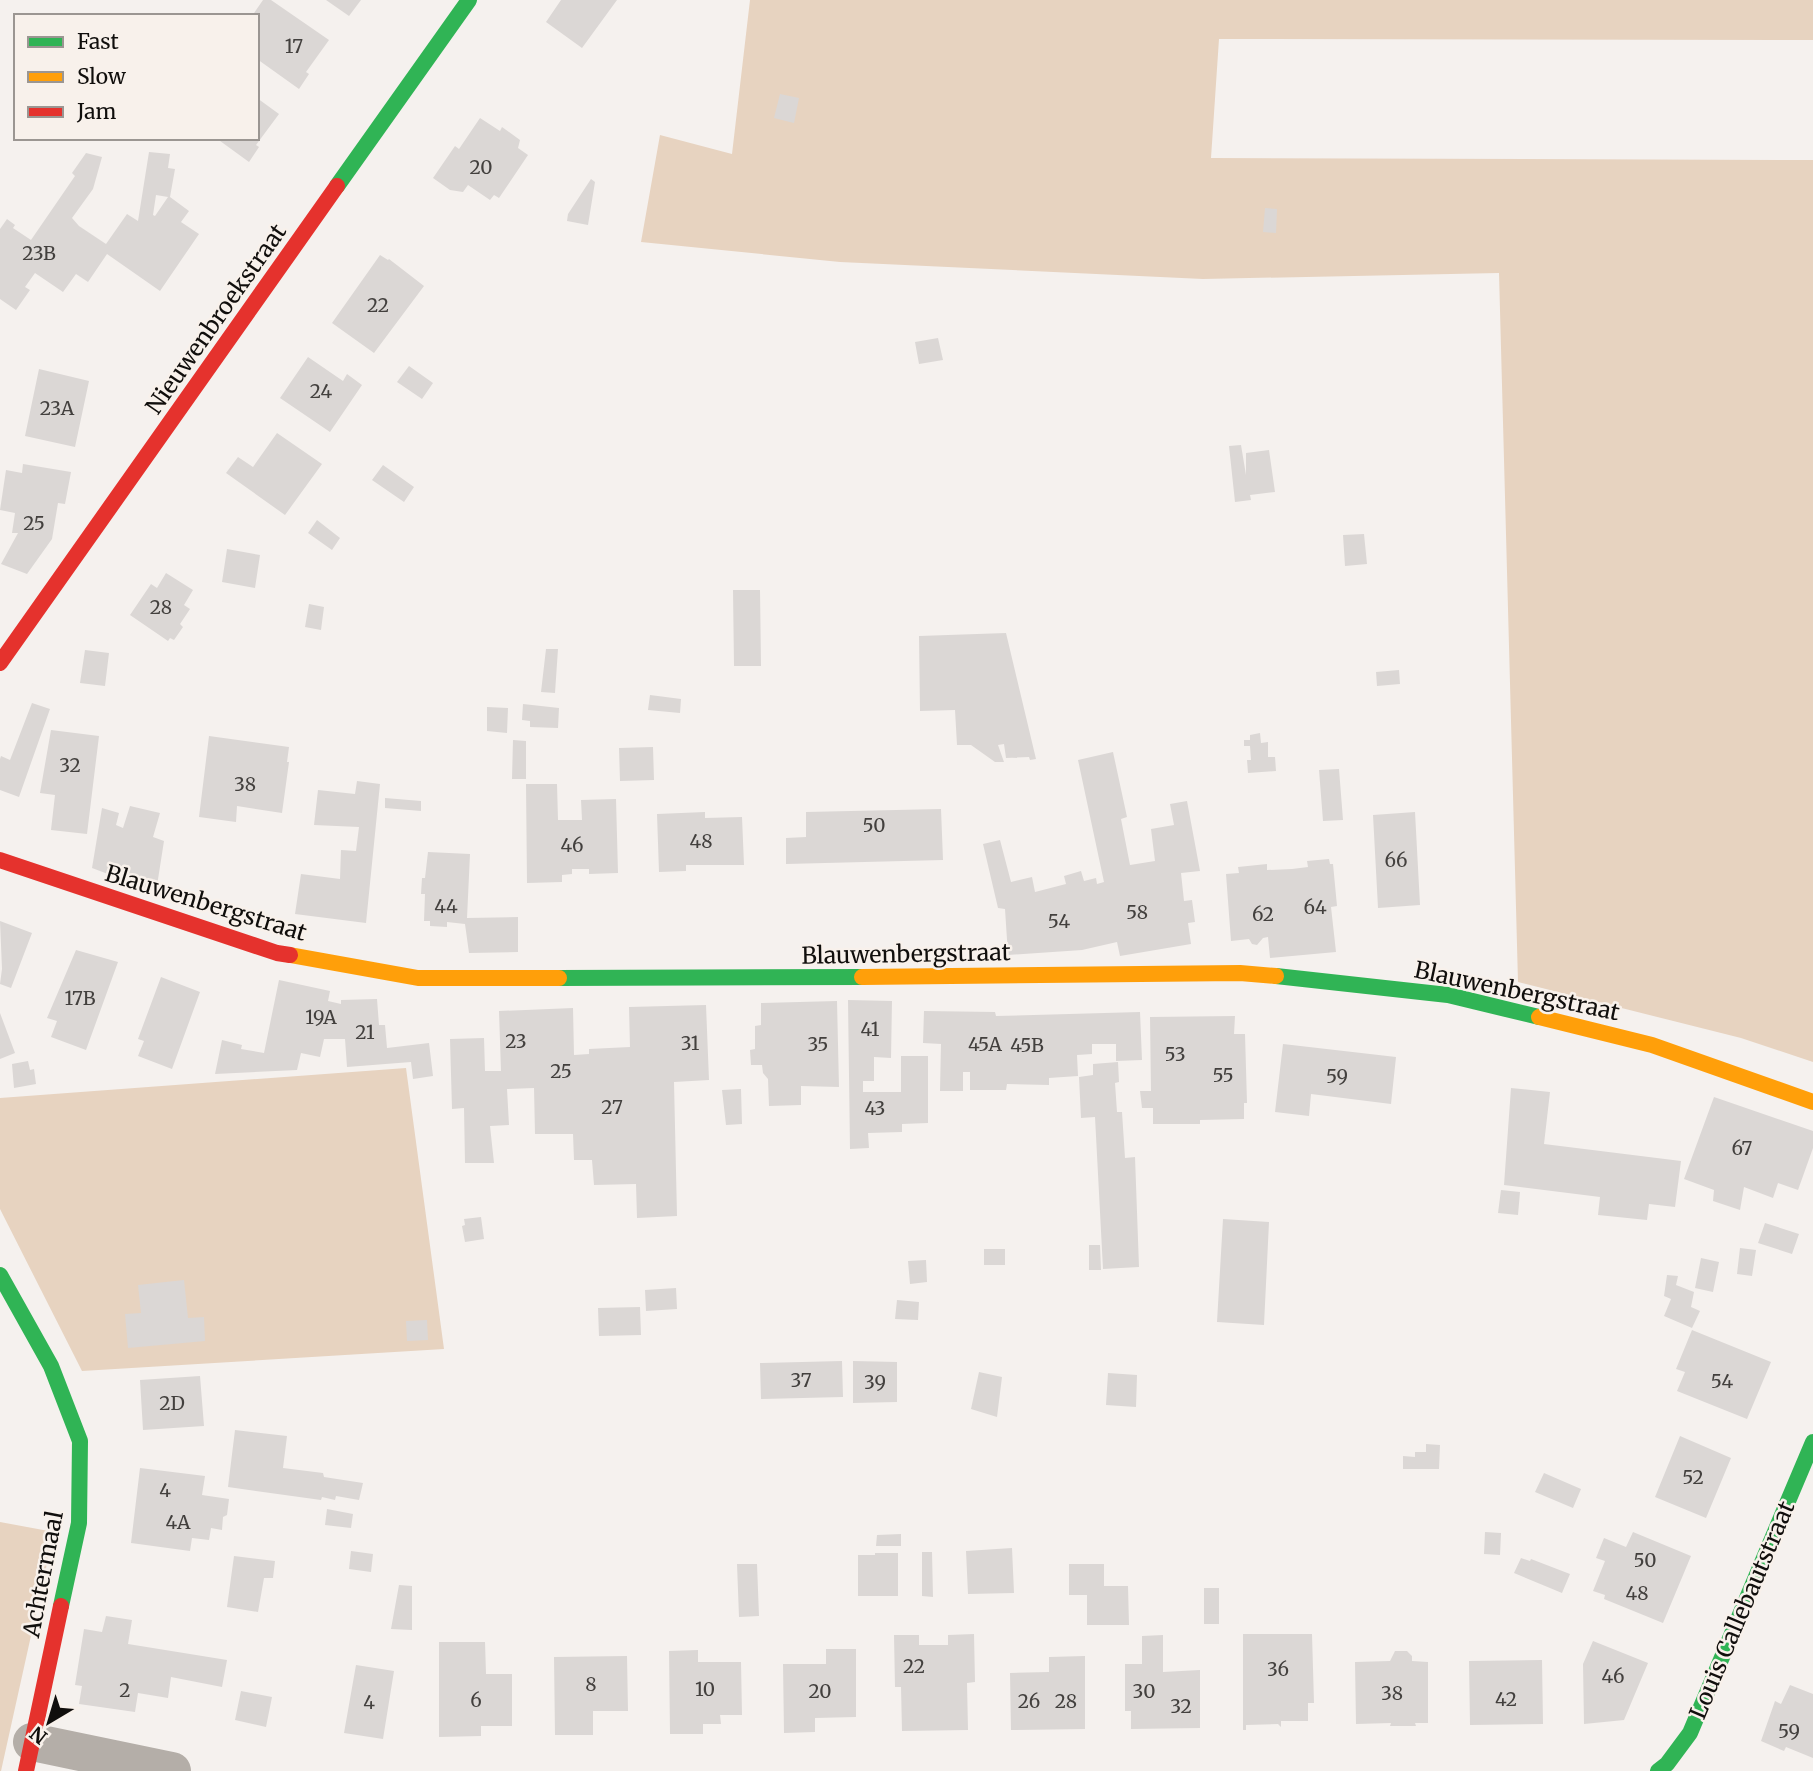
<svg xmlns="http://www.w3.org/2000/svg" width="1813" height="1771" viewBox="0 0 1813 1771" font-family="Merriweather,serif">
<rect width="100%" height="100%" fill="#f5f1ee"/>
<path fill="#e7d3c0" d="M750,0h1063v40l-594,-1 -8,119 602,2v902l-72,-24 -223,-56 -19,-709 -296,6 -363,-17 -199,-20 19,-107 72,19z
M406,1068l38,281 -362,22 -82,-162v-111z
M0,1522l54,10 -53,239h-1z"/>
<path fill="#dbd7d5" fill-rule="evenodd" d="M263,0h8l58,40 -23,32 3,2 -10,15 -42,-30v-43h-5z
M326,0h35l-12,16z
M561,0h56l-35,48 -36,-26z
M780,94l19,4 -5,25 -20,-5z
M257,98l22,16 -23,31 3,2 -10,15 -33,-24h41z
M480,118l20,13 2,-4 18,13 -2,8 10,7 -29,43 -5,-3 -4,5 -22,-15 -5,7 -13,-2 -17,-12 22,-32 4,3z
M149,152l21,2 -2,14 7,1 -5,28 19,14 -8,11 18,12 -39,57 -53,-37 -19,28 -12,-8 -13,18 -28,-19 -10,14 5,3 -14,20 -16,-11v-70l7,-10 8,6 -2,3 18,12 44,-64 -3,-3 14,-20 16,4 -9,32 -21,29 7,8 27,18 21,-30 11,7zM156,195l12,2 -13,19 -2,-1z
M591,179l4,3 -7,43 -21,-4 1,-7z
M1265,208l12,1 -1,24 -13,-1z
M380,255l8,5 1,-1 35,27 -50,67 -42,-30z
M938,338l5,22 -24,4 -4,-22z
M308,357l35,24 4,-7 15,11 -32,47 -50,-34z
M409,366l24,17 -11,16 -25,-17z
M39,369l50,12 -14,66 -50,-11z
M277,433l45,31 -37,51 -59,-42 12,-16 15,10z
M1241,445l5,30v-22l23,-3 6,42 -25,3 1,5 -16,2 -6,-56z
M23,464l48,8 -6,32 -7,-1 -6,36 -25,35 -26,-10 17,-31h-6l3,-20 -15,-3 6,-40 16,3z
M383,465l31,22 -10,15 -32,-22z
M317,520l23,18 -8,12 -24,-17z
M1364,534l3,30 -22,2 -2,-31z
M227,549l33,6 -5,33 -33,-6z
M166,573l27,17 -9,15 6,4 -10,15 3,3 -9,13 -4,-2 -2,3 -38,-26 21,-31 6,4z
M733,590h27l1,76h-27z
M309,604l15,3 -3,23 -16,-3z
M1006,633l30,126 -6,1 -1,-3 -23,1 -2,-14 -6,1 6,17h-9l-24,-17h-14l-2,-35 -35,1 -1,-75z
M546,649h12l-3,44 -14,-1z
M85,650l24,3 -4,33 -25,-3z
M1399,670l1,14 -23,2 -1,-14z
M650,695l31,4 -1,14 -32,-3z
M32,703l18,6 -31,88 -19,-7v-31l1,-3 9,4z
M523,704l36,4 -1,20 -28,-1v-6l-8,-1z
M487,707l21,1 -1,25 -20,-2z
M51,730l48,6 -12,98 -36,-4 4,-35 -15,-2z
M1260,733l1,10 7,-1v15h7l1,14 -28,2 -1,-13h4l-1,-14h-6v-6h6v-5z
M209,736l80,11 -2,15h2l-7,51 -45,-7 -1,16 -37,-5z
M513,740l13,1v38h-14z
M653,747l1,33 -34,1 -1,-33z
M1113,752l14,65 -6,2 9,46 25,-4 -4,-32 23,-4 -4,-21 17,-3 13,70 -19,2 3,28 8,-1 3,22 -7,1 3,21 -71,12 -3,-14 -35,8 -74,5 -3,-46 -7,-1 -15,-64 17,-4 11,42 21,-5 3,15 31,-8 -2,-8 17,-5 3,10 12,-3 1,6 7,-2 -26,-122z
M1339,769l4,51 -20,1 -4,-51z
M357,781l23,3 -14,139 -71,-9 6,-40 39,5 1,-29 15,1 3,-24 -45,-2 4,-35 37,4z
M526,784h31l1,36h24l-1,-20 35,-1 2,74 -29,1v-5h-17v5l-10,1v7l-35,1z
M385,798l36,3v10l-36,-3z
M130,806l30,7 -7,24 11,4 -8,51 -64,-24 10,-60 17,5 -3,12 7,3z
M941,809l2,51 -157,4v-26l20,-1v-25z
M705,812v6l37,-1 2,48h-58v6l-27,1 -2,-58z
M1415,812l5,93 -42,3 -5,-93z
M428,852l42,2 -3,64 51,-1v35l-49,1 -4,-29 -18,-2v5l-17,-1v-5h-6l1,-27h-4l1,-16h3z
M1329,859l1,5h3l4,42 -6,1 5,45 -66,6 -2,-21 -5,1 -6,7 -5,-1 -3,-5 -18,2 -5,-67 13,-1 -1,-6 29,-3v6l25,-1 16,-2 -1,-6z
M0,921l32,12 -21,55 -11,-4 2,-15z
M76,950l42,12 -32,88 -35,-13 6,-16 -10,-3z
M161,977l39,15 -28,77 -34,-13 6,-15 -6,-2z
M279,980l51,11 -2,10 13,3v-4l36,-1 2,26h6l2,23 42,-5 4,33 -20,3 -2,-17 -64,5 -2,-28h-21l-4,18 -19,-4 -4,17 -82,4 7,-34 20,5 -1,4 23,4z
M848,1000l44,1 -1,57 -17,-1v24h-11v11h38v-36h27v67l-26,1v8l-34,1 1,15 -19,1z
M837,1001l2,86 -38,-1v19l-32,1 -1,-27 -5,-6 -1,-8h-11l-1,-15 5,-1v-23l6,-1v-22z
M706,1005l3,75 -35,2 3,134 -40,2 -1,-34 -42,1 -2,-25h-18l-1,-26h-38l-1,-46 -27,1 2,36 -19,1 4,37h-29l-1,-55 -12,1 -2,-70 34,-1 1,33h16l-2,-60 74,-3 1,47 15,-1v-5l41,-2 -1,-40z
M924,1011l71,1 1,4 144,-4 2,48 -26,1v-17h-24v10l-15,1 1,21 -29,2v7l-42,-1 -1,6h-36v-18h-7v19h-23l1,-47 -18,-1z
M0,1013l15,40 -15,6z
M1235,1016l-1,18h11l2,69h-3v16l-44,1v4h-47v-16h-11l-2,-17h11l-1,-74z
M1283,1044l113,13 -5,47 -80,-10 -2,22 -34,-4z
M28,1061l2,9 4,-1 2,15 -22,4 -2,-24z
M1118,1062l1,20 -4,1 2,29h5l3,46 10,-1 4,110 -36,2 -8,-152 -14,1 -2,-41 14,-2v-11z
M1511,1088l39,4 -6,52 137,17 -6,46 -26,-3 -2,16 -49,-5 2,-18 -96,-12z
M741,1089l1,35 -16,1 -4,-35z
M1714,1097l99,34v17l-15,42 -20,-7 -5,15 -29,-11 -4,23 -27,-9 1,-11 -30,-11z
M1501,1190l19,2 -2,23 -20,-2z
M481,1217l3,22 -19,3 -3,-16 3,-1 -1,-6z
M1223,1219l46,3 -5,103 -47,-3z
M1765,1223l34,11 -7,20 -34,-11z
M1089,1245h11l1,25h-12z
M1740,1248l16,2 -4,26 -15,-2z
M984,1249h21v16h-21z
M1701,1258l18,4 -6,30 -18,-4z
M926,1260l1,22 -17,2 -2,-23z
M1667,1275l11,1 -2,9 18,7 -3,15 9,4 -8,17 -28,-12 7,-17 -7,-3z
M184,1280l4,38 16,-1 1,24 -77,7 -3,-34 16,-1 -3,-28z
M676,1288l1,21 -31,2 -1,-21z
M897,1300l22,2 -1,18 -23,-1z
M640,1307l1,28 -42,1 -1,-28z
M427,1320l1,20 -21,1 -1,-20z
M1692,1330l79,32 -24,57 -70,-28 8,-19 -9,-3z
M842,1361l1,36 -82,2 -1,-36z
M853,1361l44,1v40l-44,1z
M979,1372l23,5 -5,40 -26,-8z
M1108,1373l29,2 -1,32 -30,-2z
M200,1376l4,50 -61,4 -3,-50z
M235,1430l52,6 -4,32 40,5 1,4 39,6 -4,17 -23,-4 -1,4 -13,-3 -1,3 -93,-13z
M1680,1436l51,22 -25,60 -51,-21z
M1426,1444l14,1 -1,24h-36v-13l12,1v-5h11z
M140,1468l65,8 -3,19 27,4 -2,16 -4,2 -1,13 -11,-2 -2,12 -17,-2 -2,13 -59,-8z
M1544,1473l37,16 -8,19 -38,-16z
M327,1509l26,5 -2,14 -26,-3z
M1485,1532l16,1 -1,22 -16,-1z
M1633,1532l58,24 -28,67 -59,-24 1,-4 -12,-4 12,-30 -9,-3 8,-20 22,9z
M901,1534v12h-25l1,-11z
M1012,1548l2,45 -46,1 -2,-43z
M351,1551l22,3 -2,18 -22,-3z
M922,1552h10l1,45 -11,-1z
M875,1553h23v43h-40v-41h17z
M234,1556l41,5 -2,17h-9l-6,34 -31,-5z
M1521,1558l9,3 1,-2 39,15 -8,19 -48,-20z
M737,1564h20l2,52 -20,1z
M1069,1564h35v22h24l1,39h-42v-30h-18z
M399,1585l13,1v44l-21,-1z
M1204,1588h15v36h-15z
M106,1616l26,4 -4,24 99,16 -5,27 -51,-10 -3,21 -30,-5 -3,19 -56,-8 3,-18 -7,-1 9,-56 18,3z
M974,1634l1,48 -8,1 1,47 -66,1 -1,-44h-6l-1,-52h25v10h29v-10z
M1243,1634h69l2,69h-6v18h-27v6l-3,-3 -32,1v5h-3z
M1163,1635v37l37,-2v58l-69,1v-18h-6v-47h17v-28z
M1593,1641l55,22 -24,57 -40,4 -1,-60z
M439,1642h46l1,32h26v52h-31v10l-42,1z
M826,1649h30v68l-41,1v14l-31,1 -1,-69h43z
M698,1650v12h43l1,53h-22l1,9h-18v10h-33l-1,-83z
M1395,1651h12l5,5v5l16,1v61h-13l1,3h-26l1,-3 -35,1 -1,-62 35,-1z
M627,1656l1,55h-35v24h-38l-1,-78z
M1085,1656v73l-74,1 -1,-57 39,-1v-15z
M1542,1660l1,64 -73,1 -1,-64z
M356,1665l38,6 -11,68 -39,-6z
M1790,1685l23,9v64l-27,-11 -2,4 -23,-10 14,-40 6,3z
M241,1691l31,6 -6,30 -31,-7z"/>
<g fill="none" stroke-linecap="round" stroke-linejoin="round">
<path stroke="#b4aea8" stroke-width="38" d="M32,1742l140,29"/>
<path stroke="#30b455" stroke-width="16" d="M337,186l132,-186
M1276,976l172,19 91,22
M559,978l303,-1
M0,1275l51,91 29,75 -1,82 -18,83
M1658,1771l9,-7 23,-31 123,-291"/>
<path stroke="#ff9f0a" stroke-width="16" d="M290,955l128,23h141
M862,977l378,-4 36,3
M1539,1017l113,28 161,57"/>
<path stroke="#e5322d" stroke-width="16" d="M0,663l337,-477
M0,860l277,93 13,2
M26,1771l35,-165"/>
</g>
<g text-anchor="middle" stroke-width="5" stroke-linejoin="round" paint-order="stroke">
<g font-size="19" fill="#43403e">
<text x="294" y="53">17</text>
<text x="481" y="174">20</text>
<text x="39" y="260">23B</text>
<text x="378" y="312">22</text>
<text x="321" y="398">24</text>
<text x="57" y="415">23A</text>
<text x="34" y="530">25</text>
<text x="161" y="614">28</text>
<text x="70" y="772">32</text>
<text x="245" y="791">38</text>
<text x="874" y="832">50</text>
<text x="701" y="848">48</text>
<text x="572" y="852">46</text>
<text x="1396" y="867">66</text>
<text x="446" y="913">44</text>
<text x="1315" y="914">64</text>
<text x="1137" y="919">58</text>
<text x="1263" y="921">62</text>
<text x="1059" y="928">54</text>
<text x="80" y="1005">17B</text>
<text x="321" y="1024">19A</text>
<text x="870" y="1036">41</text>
<text x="365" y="1039">21</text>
<text x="516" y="1048">23</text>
<text x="690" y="1050">31</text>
<text x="818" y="1051">35</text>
<text x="985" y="1051">45A</text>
<text x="1027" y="1052">45B</text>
<text x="1175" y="1061">53</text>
<text x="561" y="1078">25</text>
<text x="1223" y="1082">55</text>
<text x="1337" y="1083">59</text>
<text x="612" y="1114">27</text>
<text x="875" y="1115">43</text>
<text x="1742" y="1155">67</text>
<text x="801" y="1387">37</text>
<text x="1722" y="1388">54</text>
<text x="875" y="1389">39</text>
<text x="172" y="1410">2D</text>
<text x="1693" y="1484">52</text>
<text x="165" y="1497">4</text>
<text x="178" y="1529">4A</text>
<text x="1645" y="1567">50</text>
<text x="1637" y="1600">48</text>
<text x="914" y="1673">22</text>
<text x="1278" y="1676">36</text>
<text x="1613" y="1683">46</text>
<text x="591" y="1691">8</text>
<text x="705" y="1696">10</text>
<text x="125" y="1697">2</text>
<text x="820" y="1698">20</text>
<text x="1144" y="1698">30</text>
<text x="1392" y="1700">38</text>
<text x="1506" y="1706">42</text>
<text x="476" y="1707">6</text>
<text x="1029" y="1708">26</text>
<text x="1066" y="1708">28</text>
<text x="369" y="1709">4</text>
<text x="1181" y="1713">32</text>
<text x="1789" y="1738">59</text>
</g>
<g font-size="23" fill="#100e0c" stroke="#f8f1eb">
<text transform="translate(216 319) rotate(-55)" y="8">Nieuwenbroekstraat</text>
<text transform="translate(206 903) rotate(17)" y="8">Blauwenbergstraat</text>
<text transform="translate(906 954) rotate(-1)" y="8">Blauwenbergstraat</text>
<text transform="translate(1517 991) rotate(12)" y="8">Blauwenbergstraat</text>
<text transform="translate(43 1574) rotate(-79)" y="8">Achtermaal</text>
<text transform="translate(1742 1610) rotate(-67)" y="8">Louis Callebautstraat</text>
</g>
</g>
<rect x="14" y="14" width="245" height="126" fill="#f8f1eb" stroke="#9b9692" stroke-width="2"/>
<rect x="28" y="37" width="35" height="10" fill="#30b455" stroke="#9b9692" stroke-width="2"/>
<text x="77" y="49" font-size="21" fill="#100e0c">Fast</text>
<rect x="28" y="72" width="35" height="10" fill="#ff9f0a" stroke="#9b9692" stroke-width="2"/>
<text x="77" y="84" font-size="21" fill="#100e0c">Slow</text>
<rect x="28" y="107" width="35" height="10" fill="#e5322d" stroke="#9b9692" stroke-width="2"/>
<text x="77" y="119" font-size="21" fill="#100e0c">Jam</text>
<g transform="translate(49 1722) rotate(218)" stroke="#f8f1eb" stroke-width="5" paint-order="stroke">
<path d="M0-5L12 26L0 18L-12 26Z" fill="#100e0c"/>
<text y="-10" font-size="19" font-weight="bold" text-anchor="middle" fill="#100e0c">N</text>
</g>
</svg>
